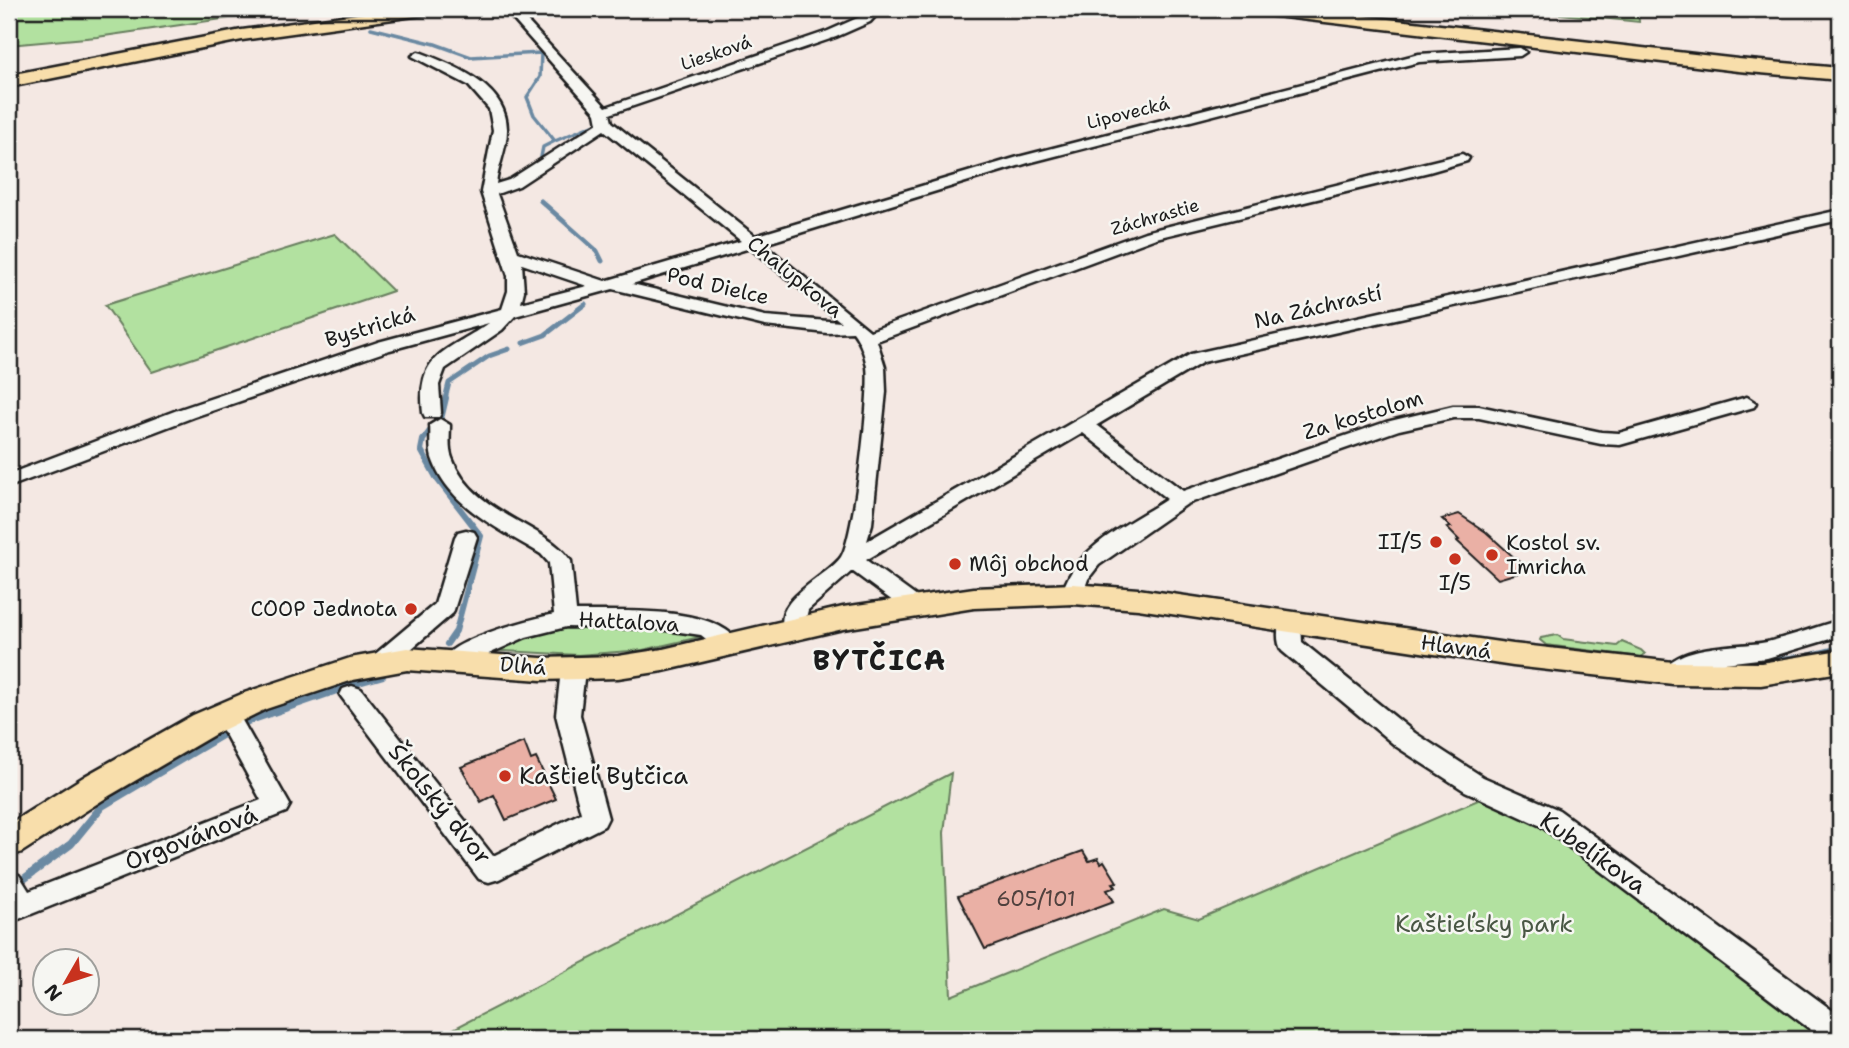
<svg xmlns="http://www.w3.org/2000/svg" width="1849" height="1048" viewBox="0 0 1849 1048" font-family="'Shantell Sans',sans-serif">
<rect width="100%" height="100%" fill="#f4e8e3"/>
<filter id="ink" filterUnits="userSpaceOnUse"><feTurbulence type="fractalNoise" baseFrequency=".0143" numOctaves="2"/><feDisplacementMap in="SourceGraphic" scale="14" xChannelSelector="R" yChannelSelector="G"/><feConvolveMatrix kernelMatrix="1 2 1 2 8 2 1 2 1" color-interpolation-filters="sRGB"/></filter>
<g filter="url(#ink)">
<path fill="#b2e1a0" stroke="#677e5e" stroke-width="2" d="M9,9h282l-194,28 -88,8z
M1510,9h128l1,13z
M335,234l58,57 -241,81 -47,-67z
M622,623l78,11v3l-57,13 -65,5 -94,-5 68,-25z
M1557,635l6,4 54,7 5,-4 19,8 4,4 -4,3 -95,-12 -6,-5 1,-2z
M951,773l-7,60 7,163 213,-87 35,10 286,-122 47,18 303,224h-1401z"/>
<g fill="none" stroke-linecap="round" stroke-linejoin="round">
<path stroke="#6a89a2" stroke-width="3.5" d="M371,28l64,16 36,13 70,-4 -1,24 -13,20 7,18 21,26 -12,6 -2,10
M555,141l47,-20"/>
<path stroke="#6a89a2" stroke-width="5" d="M541,201l56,50 5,10
M523,343l22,-8 40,-31
M445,399l4,-16 40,-27 20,-7"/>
<path stroke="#6a89a2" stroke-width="6" d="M446,398l-4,17 -19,25 -2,10 16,29 44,57 -25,95 -9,13
M1808,656l32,-8
M1746,664l51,-7
M351,685l32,-9"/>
<path stroke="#6a89a2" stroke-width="8" d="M9,890l62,-46 31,-38 140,-83 115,-40"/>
</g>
<path fill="#eab0a5" stroke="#1c1c1c" stroke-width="2" d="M1459,514l27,18 42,38 -30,9 -41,-38 2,-1 -12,-12 4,-1 -9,-8z
M524,742l7,18 5,-2 20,41 -50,21 -12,-25 -13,7 -20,-35z
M1083,851l6,10 9,-3 3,5 3,-2 13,21 -4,1 3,4 -9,3 7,11 -129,48 -27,-53z"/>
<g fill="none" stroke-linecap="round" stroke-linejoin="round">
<g stroke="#1c1c1c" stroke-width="5">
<path id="minor" d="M504,9h12l90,98 222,-76 34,-15 8,-7h12l-12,13 -34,15 -226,77 2,8 143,114 263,-79 401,-103 101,-6 6,4 -6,4 -101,6 -391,101 -264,81 106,87 275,-99 317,-78 7,4 -2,3 -38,11 -273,66 -279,103 8,26 1,25 -14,132 -5,17 324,-187 649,-144v10l-637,142 -106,63 86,66 203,-69 67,-16h26l122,26 18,1 128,-36 9,6 -2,4 -134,38 -19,-1 -122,-26h-26l-54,12 -212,74 -88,61 -11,14 -7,20 -8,3 -8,-3 -3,-5c12,-47 67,-70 105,-95l-84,-66 -217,127 55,40 3,5 -3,5 -8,3 -8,-3 -53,-39 -44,39 -6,24 -8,2 -8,-2c-19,-33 40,-56 55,-77 13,-18 30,-165 26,-190 -2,-12 -7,-26 -14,-35l-26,1 -62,-7 -152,-37 -98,27 -13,14 -57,39 -6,16 2,28 -2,4h-14l-2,-4c-7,-60 24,-61 66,-90l-99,27 -196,67 -185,70v-13l171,-65 198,-67 124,-33 6,-18v-15l-27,-84 12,-62 -4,-21 -21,-24 -56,-29 6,-4 4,1c34,13 86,34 85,77 0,18 -9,36 -11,54l13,-4 89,-57 -2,-10zM604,130l137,111 -136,40 -87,-29 -21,-58 22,-8zM750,248l91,74 -76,-6 -133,-32zM522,264l65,22 -66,17 3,-12z
M440,419l10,6c0,10 -2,24 2,33 14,39 53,55 86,75 13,8 24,15 33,28l5,50c42,1 140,-7 164,33l-4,6 -8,2 -8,-2 -19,-15 -42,-6 -93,-2 -40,10 -64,29 -8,2 -8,-2 -4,-6c13,-22 87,-40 112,-46l-5,-51 -8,-9c-41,-25 -92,-47 -109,-96 -3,-10 -1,-23 -2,-33z
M466,530l8,2 3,5 -24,76 -64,55 -8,2 -8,-2 -4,-6 4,-6 62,-52 20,-67 3,-5z
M1290,615l8,2 3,6 1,19 113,91 68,44 76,33 281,206v23h-17l-282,-213 -76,-35 -68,-44 -115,-96c-6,-9 -5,-25 0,-34z
M1840,620v16l-73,22 -60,7 -34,17 -8,-3 -4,-6c18,-31 76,-25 106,-31 25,-6 49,-15 73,-22z
M573,661l8,3 4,6 -5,45 28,103 -4,8 -105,53 -10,3 -10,-3 -139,-184 3,-6 9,-3 9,3 132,167 88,-43 -25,-98 5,-45 4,-6z
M226,705l9,3 51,90 4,7 -4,7 -277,111v-52l10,4 10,16 232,-91 -47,-86 3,-6z"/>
</g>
<g stroke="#1c1c1c" stroke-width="5">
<path id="major" d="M1073,584l65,5 375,55 160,18 88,1 79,-13v22l-79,13 -88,-1 -160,-18 -375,-57 -65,-5 -99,4 -131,21 -180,42 -45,7 -77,2 -134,-10 -54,10 -87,29 -49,24 -108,63 -87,56 -13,5v-33l76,-48 108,-61 51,-22 106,-35 57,-10 134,10 77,-2 45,-7 180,-42 131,-19z"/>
</g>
<g stroke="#1c1c1c" stroke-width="5">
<path id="highway" d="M393,9h45l-9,5 -187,26 -233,47v-12l233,-45z
M1249,9h52l437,50 102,9v12l-102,-9 -480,-57z"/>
</g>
<use href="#minor" fill="#f6f6f2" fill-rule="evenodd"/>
<use href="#major" fill="#f8deab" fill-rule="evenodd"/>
<use href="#highway" fill="#f8deab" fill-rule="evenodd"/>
</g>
</g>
<g fill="#c8321e" stroke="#f6f6f2" stroke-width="2.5">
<circle cx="1436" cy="542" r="7"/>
<circle cx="1492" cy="555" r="7"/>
<circle cx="1455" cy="559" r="7"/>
<circle cx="955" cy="564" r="7"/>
<circle cx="411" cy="609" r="7"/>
<circle cx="505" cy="776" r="7"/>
</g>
<g text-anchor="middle" stroke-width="5" stroke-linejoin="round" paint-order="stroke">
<g font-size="18" fill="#1c1c1c" stroke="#f6f6f2">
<text transform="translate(716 53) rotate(-19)" y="6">Liesková</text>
<text transform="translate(1128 113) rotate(-14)" y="6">Lipovecká</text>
<text transform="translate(1155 217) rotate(-16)" y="6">Záchrastie</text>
</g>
<g font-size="21" fill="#1c1c1c" stroke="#f6f6f2">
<text transform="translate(795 277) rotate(39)" y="7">Chalupkova</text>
<text transform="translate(718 286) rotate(13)" y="7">Pod Dielce</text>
<text transform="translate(1318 307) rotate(-13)" y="7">Na Záchrastí</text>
<text transform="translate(370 327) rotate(-17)" y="7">Bystrická</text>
<text transform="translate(1363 415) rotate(-17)" y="7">Za kostolom</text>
<text transform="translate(629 622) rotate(3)" y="7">Hattalova</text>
<text transform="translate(1456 647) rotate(8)" y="7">Hlavná</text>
<text transform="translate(523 666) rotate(5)" y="7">Dlhá</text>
</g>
<g font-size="21" fill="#1c1c1c" stroke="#f6f6f2" text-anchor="end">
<text x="1422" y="549">II/5</text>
<text x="1506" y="550" text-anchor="start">Kostol sv.<tspan x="1506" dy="24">Imricha</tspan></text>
<text x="969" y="571" text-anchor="start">Môj obchod</text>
<text x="1455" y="590" text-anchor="middle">I/5</text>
<text x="397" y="616">COOP Jednota</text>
</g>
<g font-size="21" fill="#50413e">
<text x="1036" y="906">605/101</text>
</g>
<g font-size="24" fill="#1c1c1c" stroke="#f6f6f2" text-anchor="start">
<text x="519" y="784">Kaštieľ Bytčica</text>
</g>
<g font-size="24" fill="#1c1c1c" stroke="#f6f6f2">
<text transform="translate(440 804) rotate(51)" y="8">Školský dvor</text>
<text transform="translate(191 838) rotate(-21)" y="8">Orgovánová</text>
<text transform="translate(1593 853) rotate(35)" y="8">Kubelíkova</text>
</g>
<g font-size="24" fill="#495744" stroke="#f6f6f2">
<text x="1484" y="932">Kaštieľsky park</text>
</g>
<g font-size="28" font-weight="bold" letter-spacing="2" fill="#1c1c1c" stroke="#f6f6f2">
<text x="880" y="670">BYTČICA</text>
</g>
</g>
<rect width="1849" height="1048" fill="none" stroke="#f6f6f2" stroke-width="35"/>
<rect x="18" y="18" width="1814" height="1013" fill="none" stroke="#1c1c1c" stroke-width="2.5" filter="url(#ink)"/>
<g transform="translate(66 982) rotate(231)"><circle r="33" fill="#f6f6f2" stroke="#9f9f9c" stroke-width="2"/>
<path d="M0-5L12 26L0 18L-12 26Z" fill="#c8321e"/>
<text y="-10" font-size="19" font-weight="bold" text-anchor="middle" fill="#1c1c1c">N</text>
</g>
</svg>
